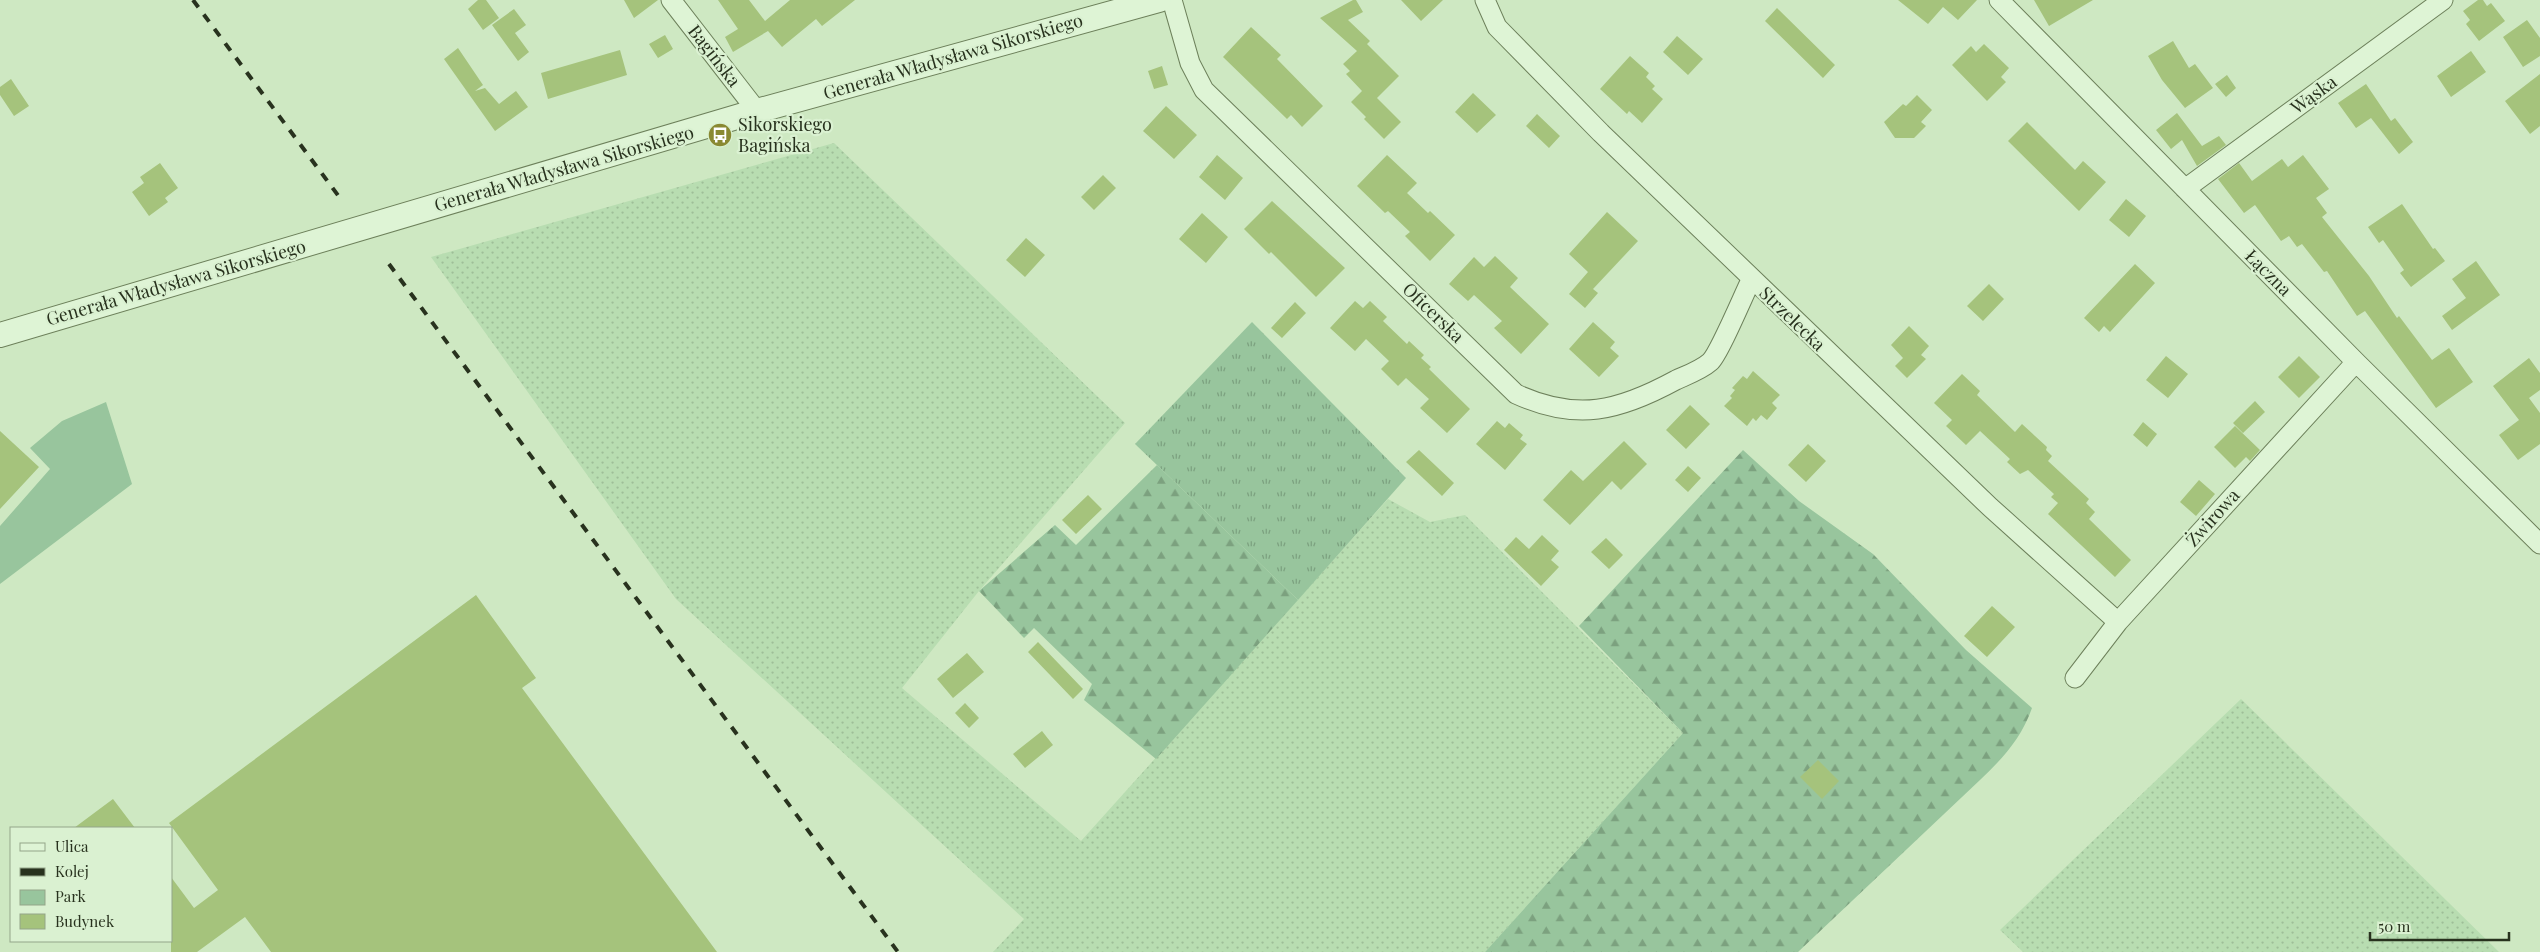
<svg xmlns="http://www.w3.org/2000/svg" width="2540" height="952" viewBox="0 0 2540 952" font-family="'Playfair Display',serif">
<defs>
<pattern id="farmland-dots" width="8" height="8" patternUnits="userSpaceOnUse" patternTransform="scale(1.25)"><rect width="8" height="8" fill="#b8ddb1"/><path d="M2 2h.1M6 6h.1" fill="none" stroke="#9ebe98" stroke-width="1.8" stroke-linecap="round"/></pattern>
<pattern id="grass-tufts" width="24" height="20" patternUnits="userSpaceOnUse" patternTransform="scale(1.25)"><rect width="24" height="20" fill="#98c59d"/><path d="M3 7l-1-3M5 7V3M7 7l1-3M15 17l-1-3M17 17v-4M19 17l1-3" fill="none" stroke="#7ca17f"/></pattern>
<pattern id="forest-firs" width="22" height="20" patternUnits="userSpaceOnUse" patternTransform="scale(1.25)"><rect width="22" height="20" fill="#98c59d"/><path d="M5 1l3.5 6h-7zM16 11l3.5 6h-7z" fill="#7ca17f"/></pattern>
</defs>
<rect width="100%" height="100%" fill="#cee8c2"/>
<path fill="url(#farmland-dots)" d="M834,143l291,280 -146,168 -77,97 179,153 307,-342 42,23 35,-7 218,218 -198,219h-492l31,-33 -348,-320 -245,-342z
M2241,699l258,253h-476l-23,-22z"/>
<path fill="url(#grass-tufts)" d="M1252,322l154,156 -108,122 -163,-156z"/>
<path fill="url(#forest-firs)" d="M1743,450l56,51 74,53 93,96 66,58c-11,31 -29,50 -52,72l-182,172h-313l198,-219 -104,-107z
M1157,465l141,135 -142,159 -72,-59 8,-16 -58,-56 -10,10 -45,-47 76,-66 21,20z"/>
<path fill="#98c59d" d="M106,402l26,82 -132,100v-58l50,-57 -20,-21 32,-27z"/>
<path fill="#a5c37c" d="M478,0h8l13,18 -16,12 -15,-21z
M624,0h34l-24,18z
M718,0h31l16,21 25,-21h65l-33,26 -6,-7 -34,28 -14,-16 -35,21 -8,-15 13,-8z
M1353,0h3l7,12 -15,8 22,21 -3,3 32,32 -22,22 24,24 -17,17 -20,-20 2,-2 -15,-15 11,-11 -16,-17 4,-3 -7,-7 14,-13 -37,-33z
M1401,0h42l-22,21z
M1898,0h79l-19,20 -15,-13 -15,17z
M2034,0h59l-44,26z
M2478,0h5l4,6 4,-3 14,18 -26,20 -13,-17 4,-4 -7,-9z
M1777,8l58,57 -12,13 -58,-57z
M514,9l12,16 -11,8 14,19 -11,9 -26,-36z
M2527,20l13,18v18l-17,11 -20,-30z
M1251,27l30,28 -4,4 46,47 -21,21 -11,-12 -4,4 -64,-62z
M665,35l8,14 -15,9 -9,-14z
M1677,36l26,23 -15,16 -25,-23z
M2173,41l16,27 6,-4 18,24 -28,20 -23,-28 -14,-24z
M1984,44l25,24 -8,9 5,5 -19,19 -35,-36 19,-19 5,6z
M458,48l25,37 -8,6 10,-3 14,16 17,-13 12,16 -33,24 -51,-72z
M620,50l7,25 -79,24 -7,-26z
M2471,51l15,21 -35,25 -14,-21z
M1630,56l19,17 -3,4 9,9 -3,3 11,10 -21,24 -13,-12 -2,3 -27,-25z
M1162,66l6,19 -14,4 -6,-18z
M2540,74v52l-10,8 -25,-33z
M2227,75l9,13 -10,9 -11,-13z
M11,79l18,27 -15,10 -14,-21v-8z
M2366,84l25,37 4,-3 18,24 -14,12 -28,-36 -15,10 -18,-25z
M1473,93l23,22 -19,18 -22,-21z
M1917,95l15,15 -11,12 5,4 -12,12h-19l-11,-16 19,-18 3,2z
M1166,106l31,29 -23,24 -31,-28z
M2177,113l25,33 17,-10 7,9 -29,21 -15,-26 -11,9 -15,-19z
M1537,114l23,22 -11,12 -23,-22z
M2027,122l48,48 8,-9 23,21 -27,29 -71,-70z
M1217,155l26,23 -18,22 -26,-23z
M1387,155l30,28 -10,10 21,20 2,-2 25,24 -25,26 -25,-25 5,-4 -22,-21 -3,2 -28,-27z
M2303,155l26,34 -13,9 11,15 -5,4 47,59 28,42 2,-2 33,44 17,-12 24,34 -37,26 -71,-97 -8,5 -30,-45 -3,1 -22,-28 -5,3 -8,-11 -8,5 -26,-36 -11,8 -26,-34 21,-16 13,18 30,-22 6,8z
M160,163l18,25 -13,10 3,4 -19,14 -17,-24 12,-9 -4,-6z
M1103,175l13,13 -22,22 -13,-13z
M2126,199l20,17 -17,21 -20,-17z
M1272,201l73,67 -29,29 -45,-45 -2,2 -25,-25z
M2402,204l31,45 2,-1 10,13 -34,26 -11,-14 4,-3 -21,-30 -4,3 -11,-16z
M1607,212l31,29 -45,48 5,4 -13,15 -16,-14 19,-22 -19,-18z
M1202,213l26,24 -22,26 -27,-24z
M1026,238l19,17 -20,22 -19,-17z
M1495,256l23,22 -8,9 39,37 -28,30 -27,-26 8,-7 -28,-26 -6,6 -19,-17 25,-27 10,10z
M2476,261l24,34 -48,35 -10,-14 24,-18 -14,-19z
M2135,264l20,19 -45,49 -6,-6 -5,6 -15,-14z
M1989,284l15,15 -21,22 -16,-15z
M1355,301l8,7 7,-7 17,16 -4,4 24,23 2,-3 15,14 -3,3 10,9 -2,2 41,40 -23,24 -27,-25 9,-9 -23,-21 -8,8 -17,-17 8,-8 -23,-22 -11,12 -25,-23z
M1295,302l11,11 -24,25 -11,-10z
M1593,322l22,20 -5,6 9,8 -20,21 -30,-28z
M1909,326l20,20 -8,9 5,4 -19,19 -12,-12 8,-8 -12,-13z
M2166,356l22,18 -20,24 -22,-18z
M2299,356l21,21 -21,21 -21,-21z
M2529,358l11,15v17l-11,8 11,15v31l-22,16 -19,-25 20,-15 -26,-34z
M1753,371l27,24 -8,8 5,5 -10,12 -6,-5 -5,6 -3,-3 -6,8 -23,-20 8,-8 -2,-2 5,-6 -3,-2 11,-12 4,3z
M1962,374l18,17 -3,4 38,37 7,-8 25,23 -1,3 6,6 -4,5 41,38 -3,4 9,9 -6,7 42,41 -16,17 -67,-63 10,-11 -7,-6 3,-3 -26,-24 -8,4 -13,-12 3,-3 -30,-28 -14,14 -20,-19 6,-6 -18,-17z
M2255,401l10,11 -22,21 -10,-10z
M1690,405l20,19 -24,25 -20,-19z
M1497,421l8,7 4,-5 14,12 -3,4 7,5 -22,26 -29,-26z
M2143,422l14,12 -10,13 -14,-12z
M2235,426l25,24 -10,11 -4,-4 -11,11 -21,-21z
M0,431l39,36 -39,42z
M1624,441l23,23 -26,26 -9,-9 -42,44 -27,-25 28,-30 12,11z
M1808,444l18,17 -20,21 -18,-17z
M1419,450l35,33 -12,13 -36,-34z
M1688,466l13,12 -13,14 -13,-12z
M2199,480l16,14 -19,22 -16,-14z
M1088,495l14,14 -26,25 -14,-14z
M1542,535l17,16 -8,9 8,7 -18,19 -37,-36 12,-13 13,12z
M1606,538l17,17 -14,14 -18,-17z
M476,595l60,83 -14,10 195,264h-446l-26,-35 -48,35h-26v-75l23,31 24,-18 -49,-67z
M1992,606l23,21 -28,30 -23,-21z
M1038,642l45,47 -10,10 -45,-47z
M967,653l17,19 -31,26 -16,-19z
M965,703l14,15 -10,10 -14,-15z
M1042,731l11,14 -28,23 -12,-14z
M1818,760l21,21 -17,18 -22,-22z
M113,799l22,29h-61z"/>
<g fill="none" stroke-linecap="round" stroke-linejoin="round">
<g stroke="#6d805b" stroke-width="21">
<path id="minor" d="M671,0l86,111
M1172,0l18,63 14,27 312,304c61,28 103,17 160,-14 11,-5 25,-10 34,-18 9,-8 34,-68 41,-82
M1485,0l12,27 104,106 389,374 128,115
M1999,0l357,362 184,182
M2185,189l258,-189
M2075,678l43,-56 238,-260"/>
</g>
<g stroke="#6d805b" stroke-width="26">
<path id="tertiary" d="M0,335l757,-224 402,-111"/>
</g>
<use href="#minor" stroke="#def4d5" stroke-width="19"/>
<use href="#tertiary" stroke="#def4d5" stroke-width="24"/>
<path stroke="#28321e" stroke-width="4" stroke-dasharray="9 9" stroke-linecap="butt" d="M193,0l150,202
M389,264l509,688"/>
</g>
<defs>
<g id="bus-disc" transform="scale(1.25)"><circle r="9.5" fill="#898932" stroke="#daf1d1"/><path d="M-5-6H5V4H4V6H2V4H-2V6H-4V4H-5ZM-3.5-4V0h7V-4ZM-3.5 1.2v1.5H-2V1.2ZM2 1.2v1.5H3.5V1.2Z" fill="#fff"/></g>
</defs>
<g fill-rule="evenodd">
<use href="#bus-disc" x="720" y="135"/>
</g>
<g text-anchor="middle" stroke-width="4.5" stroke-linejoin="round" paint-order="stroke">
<g font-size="18" fill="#28321e" stroke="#daf1d1">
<text transform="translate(714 56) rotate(52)" y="6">Bagińska</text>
<text transform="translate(953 57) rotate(-16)" y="6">Generała Władysława Sikorskiego</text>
<text transform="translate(2314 95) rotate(-36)" y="6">Wąska</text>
<text transform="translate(564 169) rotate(-16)" y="6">Generała Władysława Sikorskiego</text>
<text transform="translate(2268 273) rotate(45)" y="6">Łączna</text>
<text transform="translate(176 283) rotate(-16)" y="6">Generała Władysława Sikorskiego</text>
<text transform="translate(1433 313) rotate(44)" y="6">Oficerska</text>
<text transform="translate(1792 319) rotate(44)" y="6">Strzelecka</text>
<text transform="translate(2213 518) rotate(-48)" y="6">Żwirowa</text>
</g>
<g font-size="18" fill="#28321e" stroke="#daf1d1" text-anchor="start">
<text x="738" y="131">Sikorskiego<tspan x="738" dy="21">Bagińska</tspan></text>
</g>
</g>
<rect x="10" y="827" width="162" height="115" fill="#daf1d1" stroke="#93a589"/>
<rect x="20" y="843" width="25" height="8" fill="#def4d5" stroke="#93a589"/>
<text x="55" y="852" font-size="15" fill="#28321e">Ulica</text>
<rect x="20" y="868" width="25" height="8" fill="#28321e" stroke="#93a589"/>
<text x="55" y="877" font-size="15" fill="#28321e">Kolej</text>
<rect x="20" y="890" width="25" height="15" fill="#98c59d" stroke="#93a589"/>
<text x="55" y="902" font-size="15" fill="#28321e">Park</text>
<rect x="20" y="914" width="25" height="15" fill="#a5c37c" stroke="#93a589"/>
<text x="55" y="927" font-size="15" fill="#28321e">Budynek</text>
<path d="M2370 932v8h139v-8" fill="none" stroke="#28321e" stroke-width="2.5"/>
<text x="2378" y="932" font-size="15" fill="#28321e" stroke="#daf1d1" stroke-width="4" paint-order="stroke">50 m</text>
</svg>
